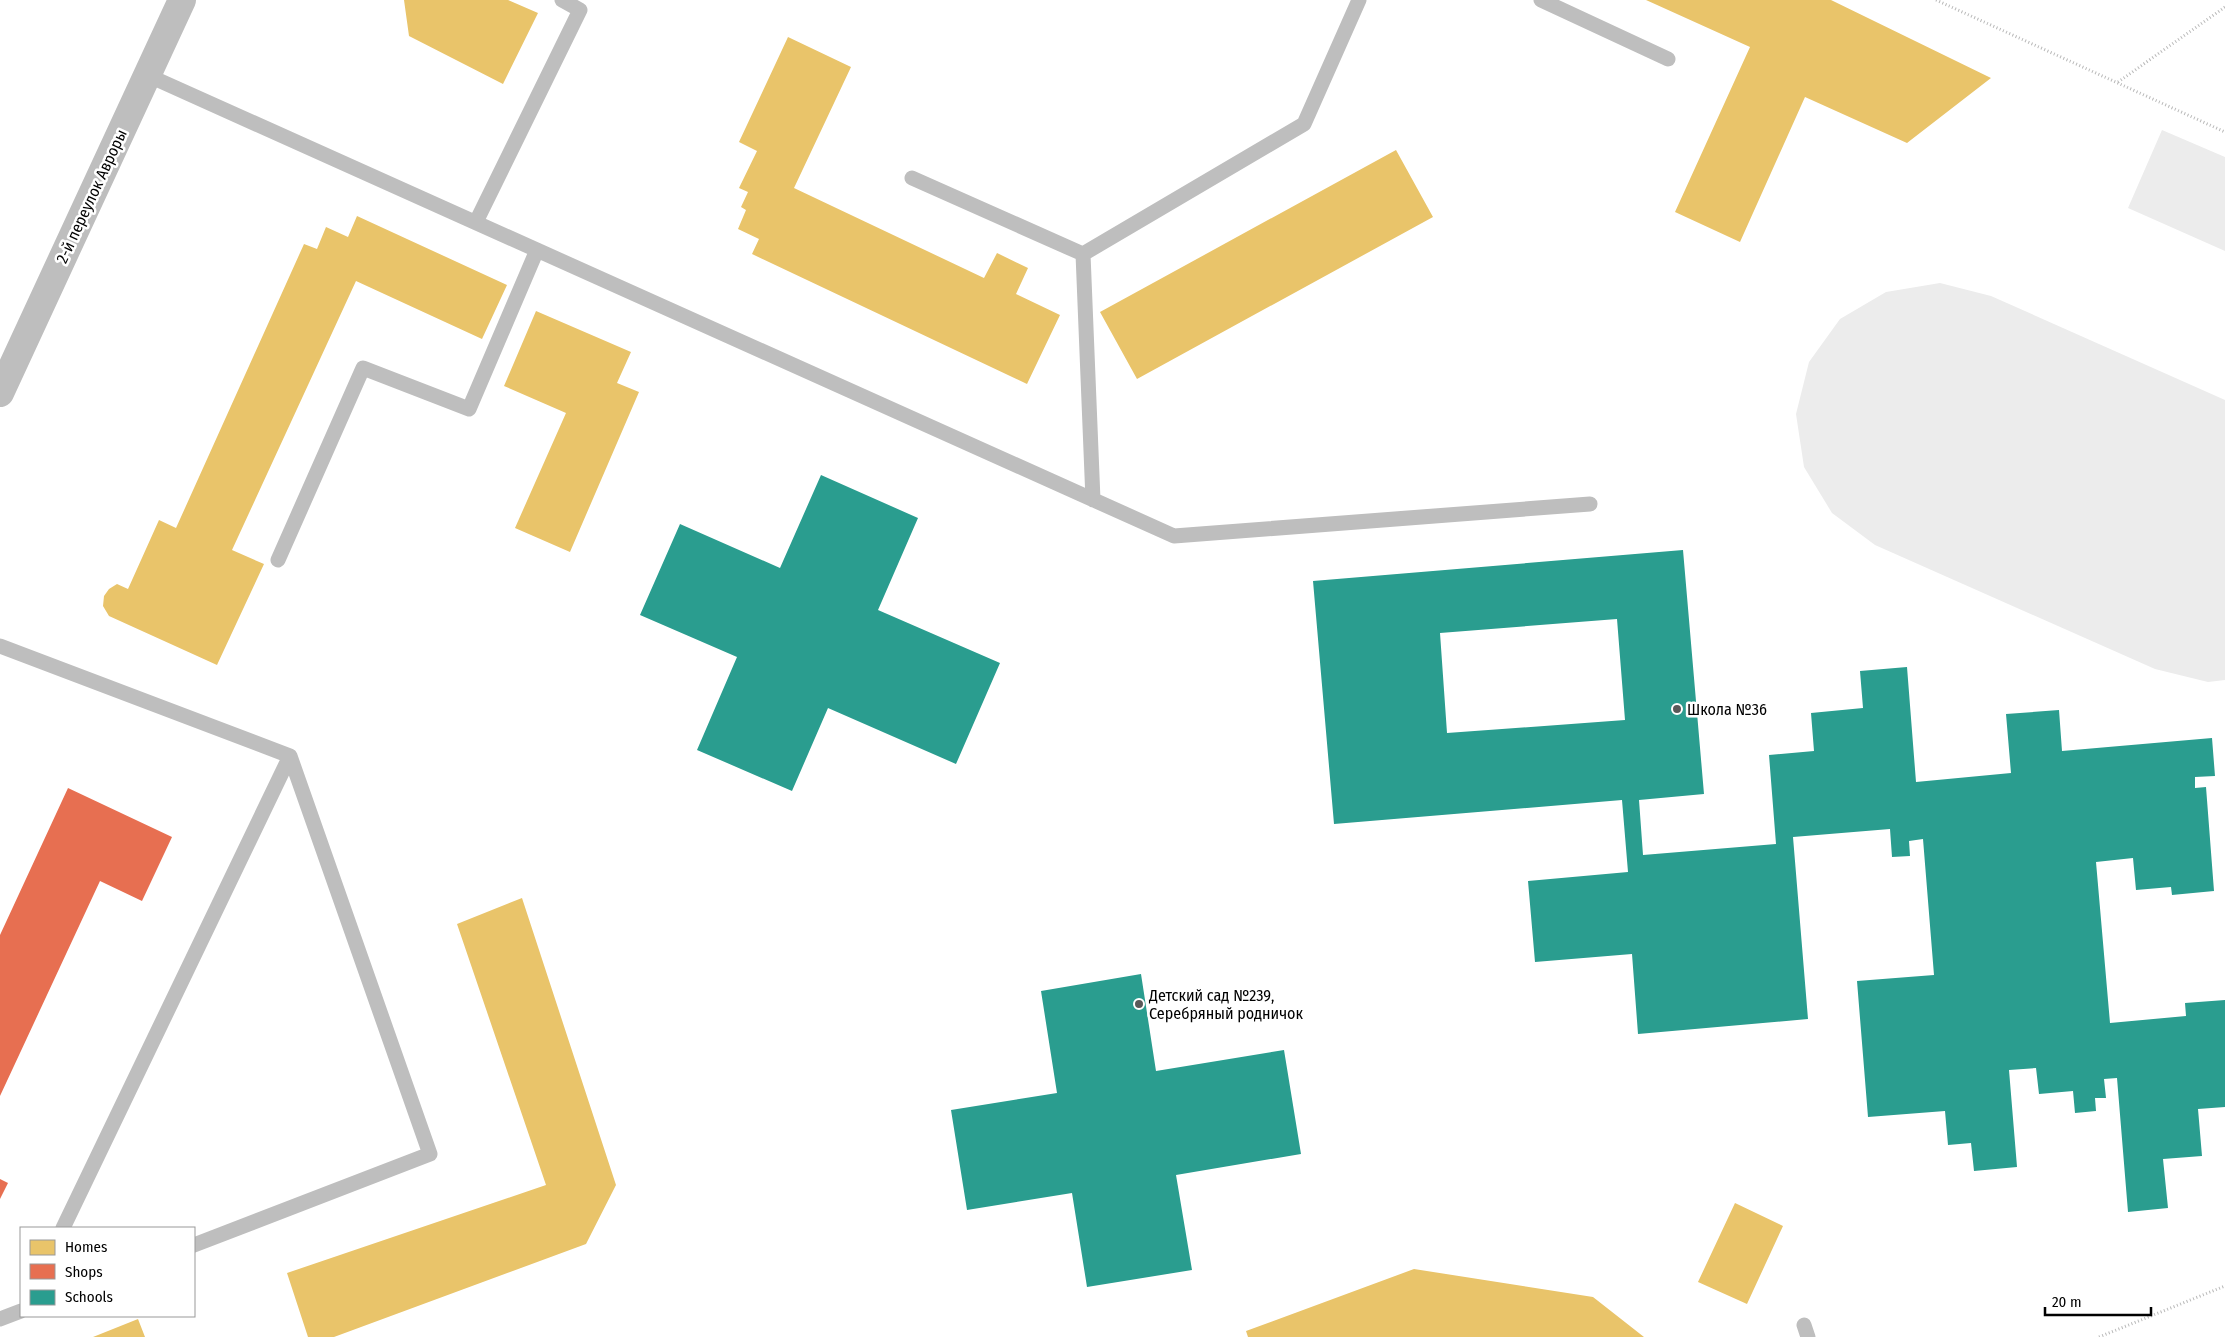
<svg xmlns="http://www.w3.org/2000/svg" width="2225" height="1337" viewBox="0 0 2225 1337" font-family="'Fira Sans Condensed',sans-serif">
<rect width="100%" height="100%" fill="#fff"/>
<path fill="#ececec" d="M2162,130l63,27v94l-97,-43z
M1940,283l51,13 234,104v280l-17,2 -53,-13 -280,-124 -43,-32 -28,-46 -8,-53 13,-52 31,-43 46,-27z"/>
<path fill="#e9c46a" d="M404,0h104l30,13 -35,71 -94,-48z
M1646,0h185l160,78 -84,65 -102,-46 -65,145 -65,-30 75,-165z
M788,37l63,30 -57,121 190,90 13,-25 31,15 -12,26 44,21 -33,69 -275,-130 7,-15 -21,-10 8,-19 -5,-3 7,-15 -9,-4 18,-37 -18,-9z
M1396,150l37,67 -296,162 -37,-67z
M357,216l150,69 -25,54 -126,-58 -124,269 32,14 -47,101 -108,-49 -6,-10 1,-10 5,-7 8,-5 11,5 31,-69 17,8 128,-284 13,5 9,-22 22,10z
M536,311l95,41 -14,31 22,9 -69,160 -55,-24 51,-115 -62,-27z
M522,898l94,287 -30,59 -252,93h-26l-21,-64 259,-88 -89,-261z
M1735,1203l48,23 -36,78 -49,-22z
M1414,1269l179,28 51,40h-396l-2,-6z
M138,1319l7,18h-52z"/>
<path fill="#e76f51" d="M68,788l104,49 -30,64 -42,-20 -100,215v-161z
M0,1179l8,4 -8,16z"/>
<path fill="#2a9d8f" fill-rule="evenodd" d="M821,475l97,43 -40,92 122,53 -44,101 -128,-56 -36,83 -95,-41 40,-93 -97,-42 40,-91 100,44z
M1683,550l21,244 -65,6 4,55 133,-11 -7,-89 45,-4 -3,-38 52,-5 -3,-37 47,-4 9,115 95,-9 -5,-59 53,-4 3,41 150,-13 3,38 -20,1v11l11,-1 8,104 -42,4 -1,-8 -35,3 -3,-32 -37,4 14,161 76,-7 -1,-13 40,-3v107l-27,2 4,47 -39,3 5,49 -40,4 -11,-134 -13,1 2,19h-11l1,13 -21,2 -2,-22 -34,3 -3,-26 -27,2 8,97 -43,4 -3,-28 -23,2 -3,-34 -77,6 -11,-136 77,-6 -11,-136 -14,2 1,15 -18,1 -2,-28 -97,8 15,182 -170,15 -6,-80 -97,8 -7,-81 100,-9 -6,-72 -288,24 -21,-243zM1617,619l8,101 -178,13 -7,-100z
M1141,974l15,97 128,-21 17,104 -125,21 16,95 -105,17 -15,-94 -105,17 -16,-100 106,-17 -16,-102z"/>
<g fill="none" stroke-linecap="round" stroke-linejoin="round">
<path stroke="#b9b9b9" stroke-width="3" stroke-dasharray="1 2.5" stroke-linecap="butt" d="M1936,0l289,132
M2118,82l107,-75
M2099,1337l126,-51"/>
<path stroke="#bebebe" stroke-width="15" d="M1541,0l127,59
M147,75l1027,461 416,-32
M912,178l171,76
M476,222l104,-212 -18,-10
M1093,500l-10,-246 221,-130 55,-124
M278,560l85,-192 106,41 68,-159
M0,646l290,110 -227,472
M194,1245l236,-91 -140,-398
M0,1319l21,-8
M1804,1325l4,12"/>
<path stroke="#bebebe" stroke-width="28" d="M0,393l182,-393"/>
</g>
<g fill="#595959" stroke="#fff" stroke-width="2">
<circle cx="1677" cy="709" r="5"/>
<circle cx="1139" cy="1004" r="5"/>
</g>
<g text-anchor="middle" stroke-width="5" stroke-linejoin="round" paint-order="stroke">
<g font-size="16" fill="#000" stroke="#fff">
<text transform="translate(91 196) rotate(-65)" y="6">2-й переулок Авроры</text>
</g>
<g font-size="16" fill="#000" stroke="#fff" text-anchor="start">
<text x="1687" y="715">Школа №36</text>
<text x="1149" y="1001">Детский сад №239,<tspan x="1149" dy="18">Серебряный родничок</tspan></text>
</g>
</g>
<rect x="20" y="1227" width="175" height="90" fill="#ffffff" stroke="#999999"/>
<rect x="30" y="1240" width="25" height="15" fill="#e9c46a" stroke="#999999"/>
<text x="65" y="1252" font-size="15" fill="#000000">Homes</text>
<rect x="30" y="1264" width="25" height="15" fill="#e76f51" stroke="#999999"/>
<text x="65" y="1277" font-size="15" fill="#000000">Shops</text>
<rect x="30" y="1290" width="25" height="15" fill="#2a9d8f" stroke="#999999"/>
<text x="65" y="1302" font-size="15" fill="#000000">Schools</text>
<path d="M2045 1307v8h106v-8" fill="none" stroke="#000000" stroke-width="2.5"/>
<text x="2052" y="1307" font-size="15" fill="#000000" stroke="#ffffff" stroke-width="4" paint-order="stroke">20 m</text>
</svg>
